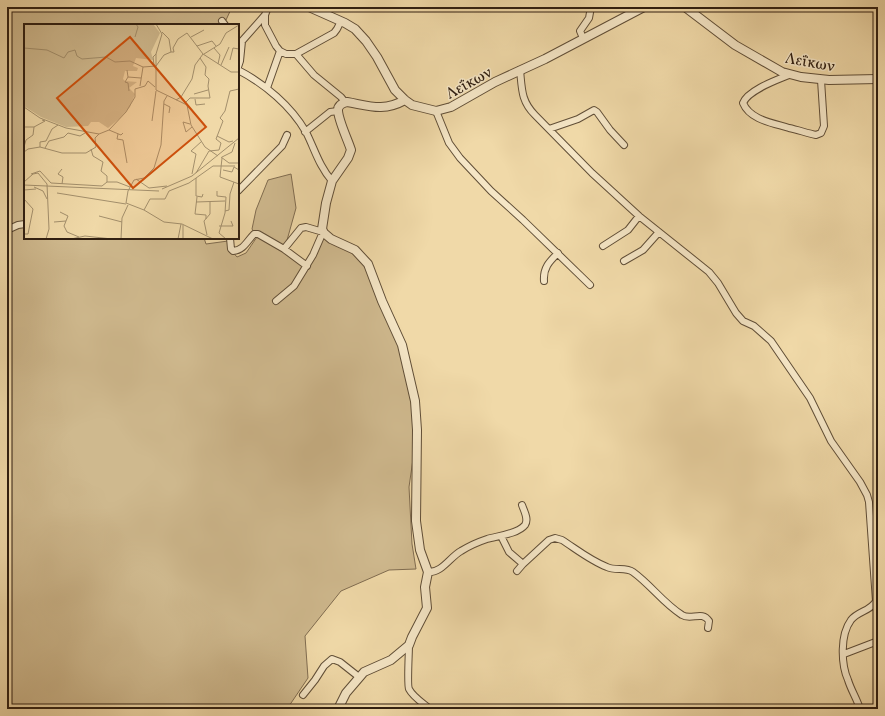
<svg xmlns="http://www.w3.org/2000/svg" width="885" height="716" viewBox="0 0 885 716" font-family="Vollkorn,serif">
<rect width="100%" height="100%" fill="#f0d9a8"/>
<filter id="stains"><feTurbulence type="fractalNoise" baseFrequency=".005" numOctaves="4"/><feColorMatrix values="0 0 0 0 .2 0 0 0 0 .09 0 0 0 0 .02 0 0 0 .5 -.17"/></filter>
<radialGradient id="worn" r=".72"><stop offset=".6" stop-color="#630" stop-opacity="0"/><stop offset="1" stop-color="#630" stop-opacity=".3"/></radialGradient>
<path fill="#cfb98e" stroke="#806c50" d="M7,7h225l-6,13 -8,5h-193v213h179l2,6 22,-3 1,7 8,9 9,-4 11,-16 -5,-8 4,-19 12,-30 23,-6 5,34 -12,43 20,15 19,-32 40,25 34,78 16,74 1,41 -5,35 3,57 4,25 -27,1 -48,21 -36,45 3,42 -21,31h-280z"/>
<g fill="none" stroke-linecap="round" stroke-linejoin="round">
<g stroke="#604e37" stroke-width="8">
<path id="minor" d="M265,15v10l11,21 4,5 -13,37
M222,21l3,4
M583,38l-3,-7 9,-13 2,-11
M280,51l6,3h10l38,-21 3,-4 4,-8
M296,54l18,21 27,22 4,5
M238,67l2,-6 2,-20 23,-26 3,-8
M238,70c27,14 53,36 68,62 9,18 13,34 26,49
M520,70c2,19 1,31 15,45l57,58 47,43 70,56 9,11 18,30 7,8 11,5 17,15 39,57 21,43 29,41 7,13 2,7 7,99c-5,10 -18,10 -25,19 -11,15 -10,44 -3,60 3,10 9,19 12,29
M789,75c-12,5 -41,15 -46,28 7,17 30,20 46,25 9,2 18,5 27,7l5,-2 3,-7 -3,-46
M436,111l13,32 11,15 31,33 32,29 67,65
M549,129l29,-10 16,-9 3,2 13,18 14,15
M305,132l25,-20 8,-1
M238,191l44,-45 5,-11
M7,230l11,-5 7,-1
M230,238l1,11 2,2c11,-1 14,-10 21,-17h4l26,15 23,17
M603,246l25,-16 11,-14
M624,261l19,-11 16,-18
M544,281c-1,-13 5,-19 14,-28
M276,301l18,-15 19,-31 10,-23 -17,-5 -5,1 -17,21
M501,536l8,16 14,12 26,-24 6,-2 7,2c14,9 29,21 45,27 8,4 19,0 26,5 18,13 30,31 49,43 9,6 20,-5 27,6l-1,7
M517,571l6,-7
M428,572c14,1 22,-15 33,-21 8,-5 17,-9 26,-12 10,-3 31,-5 38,-14 4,-6 -1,-14 -3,-20
M409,645c0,8 -2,40 0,44 4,8 14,14 21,20
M844,654l34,-13
M303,695l12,-15 9,-14 8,-7 8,3 19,15"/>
</g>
<g stroke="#604e37" stroke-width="10">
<path id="tertiary" d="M309,7l36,16 10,6 11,12 11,16 18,33 10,10 7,5 24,6 15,-4 44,-25 50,-23 99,-52
M685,7l50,38 47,27 19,5 28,3 49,-1
M338,709l8,-16 18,-21 27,-12 18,-15 3,-8 15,-29 -2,-21 3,-15 -8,-22 -4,-29 1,-91 -2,-29 -13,-56 -20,-44 -14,-37 -13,-14 -24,-11 -7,-6 -2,-4 4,-26 6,-22 16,-23 3,-8c-3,-10 -13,-30 -13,-40 0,-5 5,-7 9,-8 23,4 36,10 58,-2"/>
</g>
<use href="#minor" stroke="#f5e6c6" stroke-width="6"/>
<use href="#tertiary" stroke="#f5e6c6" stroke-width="8"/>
</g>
<g text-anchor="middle" stroke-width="3" stroke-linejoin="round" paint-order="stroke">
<g font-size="16" fill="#301f11" stroke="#f5e6c6">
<text transform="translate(810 61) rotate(10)" y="6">Λεΐκων</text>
<text transform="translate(468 82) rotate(-29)" y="6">Λεΐκων</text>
</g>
</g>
<g transform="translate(24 24)">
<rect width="215" height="215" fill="#f0d9a8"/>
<path d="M0,0h129l7,9 -9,19 2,8 -17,-2 -3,8 5,2 -1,3h-12l-2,8 2,2 12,1 -8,6 6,6 -5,13 -10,11 -12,10 -9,-6h-8l-3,4 -22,1 -25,-10 -17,-11z" fill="#cfb98e"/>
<path fill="none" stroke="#a38f6c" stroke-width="1" d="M132,0l6,10 -6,20v36l31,15 4,20 14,22 13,9M138,8l7,7 2,13h3l-1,-4 5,-9 9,-6 16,21 28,18h8M111,13l3,-10 -2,-3M167,13l13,-7M173,22l15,-5 4,5M0,24l23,2 17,8 4,-6 7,-2 2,6 5,3 24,-2 9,5 15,-1 13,6 13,-1M190,24l6,7 -2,9M180,30l16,-10 6,-11 13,-8M206,36l3,-12 6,1M130,41l-1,-8 3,-3M197,41l8,-18M132,42l8,-11 7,-3M103,46l1,7 -3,5 3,1 1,8M104,53l13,1M116,62l3,-19M170,70l14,-4M143,72l-3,5 -3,44 -7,23 -10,10 -10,2 -6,11 -2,12 18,7 20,12 18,2 31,15M171,75l1,6 9,-1M152,76l5,-3 11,-18 3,-14 8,-11M161,79l5,-5h20l-2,-12 1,-7 -4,-4 1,-8 -6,-9M140,80l6,3 -1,6M0,83l16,11 26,10 33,6 10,-4 17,-18 9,-15v-8l10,-3 3,-5 7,6M128,97l4,-30M166,100l-7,-2 3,10 6,-5M0,103h10l11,-6 -3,-1M85,106l12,5 2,-2M94,110l-1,5 6,1 4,23M193,112l12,6 4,-1M0,123l2,-7 7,-5 1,-8M16,123v-5l6,-1 6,-12 6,-4M21,124l4,-7 15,-4 4,-4 12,3 5,-3M67,125l2,7 10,6 -2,9 6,5v6M185,127l10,-1 2,-7 -5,-4 7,-18 -3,-3 5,-7 5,-20 9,-2v-10M0,128l4,-3 12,-2 22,6h24l10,-6 -1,-9 4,-4M197,133l8,6h10M198,133l10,-5 3,-9M198,134l-2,19 19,7M197,142h14M38,145l-4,5 5,3 -1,7M199,146l9,2 2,-5 5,3M172,149l13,-22M7,150l9,-3 11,12 51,3 5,-4h10l13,5M168,150l4,-20 -5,-3 11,-10M172,154v18l6,1 1,-3M112,155l13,9 18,-2M0,158l9,-8 5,-1 9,11 2,45 -3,10M0,161l135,6M10,163l9,4 4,8M138,165l30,-13 47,-38M0,166l12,-1M193,167v5l9,1 -1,16 -6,20 7,6M33,169l69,11M206,170l4,-12M173,173l-2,17 11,1v4M0,175l9,10 -5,25h-4M172,178l29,-1M120,186l6,-11h15l4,-8 20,-8 24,-17h8M201,187l4,-1 1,-16M36,188l8,4 -4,10 3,6 12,5M75,192l23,6M30,198l12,-1M195,202h14l-2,-5M183,211l-3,-14 6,-7v-12M159,214v-13M47,215l14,-3 27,3M97,215l1,-21 6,-13M154,215l3,-15"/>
<path fill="#cc500d" fill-opacity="0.15" stroke="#cc500d" stroke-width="2" d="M106,13l76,90 -73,61 -76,-90z"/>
<rect width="215" height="215" fill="none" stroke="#301f11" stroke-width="2"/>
</g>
<rect width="885" height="716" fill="none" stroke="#f0d9a8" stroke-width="24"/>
<rect x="8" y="8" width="869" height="700" fill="none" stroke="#301f11" stroke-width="2"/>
<rect x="12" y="12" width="861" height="692" fill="none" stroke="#301f11"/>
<rect width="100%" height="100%" filter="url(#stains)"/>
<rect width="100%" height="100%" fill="url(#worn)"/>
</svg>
